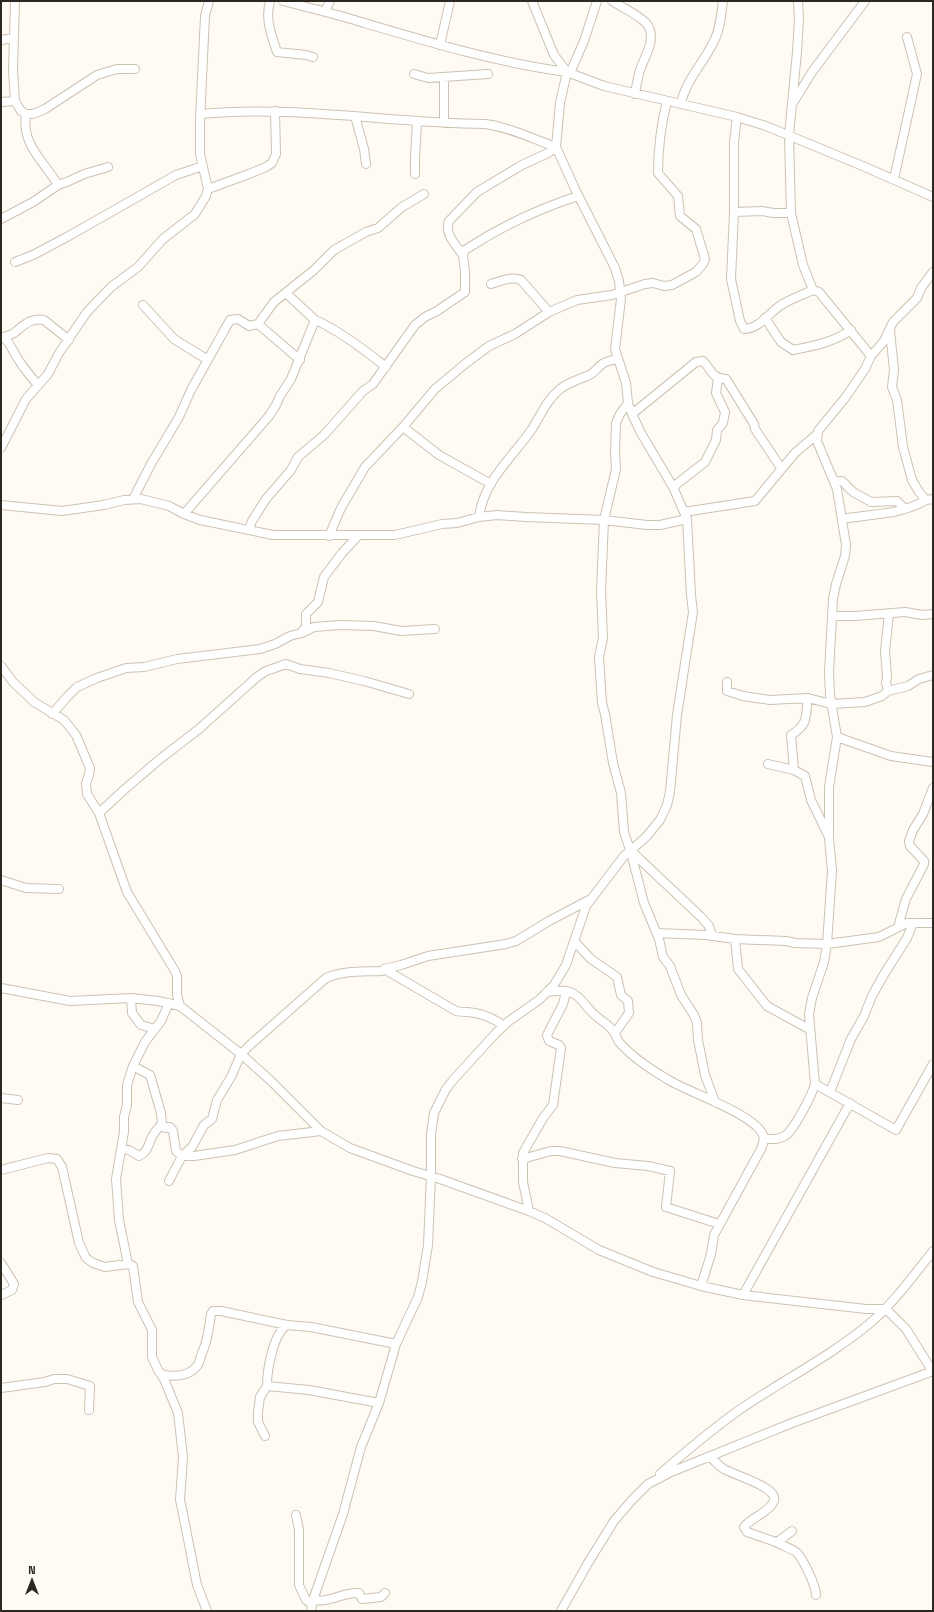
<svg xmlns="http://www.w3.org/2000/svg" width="934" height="1612" viewBox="0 0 934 1612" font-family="'Space Grotesk',sans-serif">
<rect width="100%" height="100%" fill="#fffbf4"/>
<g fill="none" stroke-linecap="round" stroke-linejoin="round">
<g stroke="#ccc2b2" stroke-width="10">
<path id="minor" d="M15,1l-2,70 2,30 6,10 5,3h7l12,-5 52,-34 20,-6h18
M270,1c-5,18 1,33 7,51l29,3 7,2
M283,1c22,6 45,11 68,18 71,21 142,43 216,53l-7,31 -4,44 19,42 40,79 4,13 2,18 -6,50 11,34 2,20 4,11 9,19 32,54 14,32 4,76 2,17 -16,103 -7,77 -3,13 -7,15 -14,17 -22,19 -38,50 -20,59 -12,20 -15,15 -30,21 -13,12 -42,46 -8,10 -12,24 -3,21v42l-3,69 -6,37 -4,15 -22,47 -17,59 -18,44 -18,67 -30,86 -2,11
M532,1l22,54 13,17 37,14 133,31 29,9 99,41 68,30
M612,1c11,7 25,13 34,22 12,14 -1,33 -6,47 -2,8 -4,16 -5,24
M325,11l5,-10
M1,40l13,-2
M440,45l10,-44
M570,73l14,-32 13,-40
M414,74l14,4 60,-4
M1,102l14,-1
M793,103l19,-31 53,-71
M681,104c4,-23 22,-40 32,-61 7,-12 8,-28 10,-42
M26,114c-5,31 18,47 32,71
M200,114c95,-9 189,9 285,10 24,3 48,15 71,23
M355,116l9,33 2,15
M737,117l-3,25v70l-3,67 9,42 4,8c15,0 26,-17 37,-24 10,-6 21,-10 32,-15
M444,123v-46
M415,174v-16l2,-36
M894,179l23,-105 -10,-37
M208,189l41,-15 17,-7 6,-4 4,-9 -1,-43
M734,212l28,-1 11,2h18
M1,219l32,-17 25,-17 9,-3 17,-8 24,-7
M463,255c-7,-10 -19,-21 -14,-34l28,-29 45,-27 26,-12 8,-6
M15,262l18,-7 34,-18 109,-62 27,-9
M491,284c10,-3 20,-8 30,-4l28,32
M143,305l31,34 34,21
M765,318l16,24 12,8c21,-4 41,-8 58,-20
M315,320c24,10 51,31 71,47
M258,324l42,36
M890,331l4,39 -2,17 5,13 6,47 9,33 7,12 7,8 7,-1
M4,337c8,9 9,15 16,25 5,8 11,15 18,23
M1,338c4,-1 9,-3 13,-5 9,-7 17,-16 30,-13l25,20
M871,356l13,-15 9,-19 24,-24 4,-10 12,-16
M628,403l-8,11 -4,9 -1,30 1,16 -12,51 -3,71 2,47 -4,19 3,46 3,11 8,49 8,30 3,39 6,18 71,67 8,9 3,10
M632,414l64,-52 7,-1c9,9 8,17 23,18l28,45 1,5 26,39
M403,427l36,28 52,29
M1,448l25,-49 22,-25 11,-21 28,-41 24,-25 27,-20 25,-28 32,-25 11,-18 2,-7 -8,-35v-34l5,-104 4,-15
M834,482l8,-1 11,11 18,10 26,-1 8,8
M673,487l32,-25 11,-22 1,-10 6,-7 2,-11 -9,-19 2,-15
M133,499l18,-35 28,-47 12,-27 39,-70 8,-1 11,7 9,-2 16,-22 40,-32 20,-20 32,-18 12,-4 24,-21 22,-13
M1,505l61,6 42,-6 20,-5 17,-1 28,7 15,8 16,6 73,15h122l47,-11 15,-1 22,-6 18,-2 29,2 78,3 43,5h13l27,-6
M684,512l71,-11 40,-48 21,-18
M184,514l85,-98 7,-11 4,-9 11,-17 24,-59 -29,-27
M479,517c5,-37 33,-59 53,-88 9,-14 14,-28 28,-40 8,-6 17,-9 27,-13 7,-2 9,-7 14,-11 4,-4 11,-5 17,-6
M842,519c28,-5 59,-4 84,-19
M249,529l3,-8 14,-22 25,-29 7,-13 26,-22 39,-44 10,-7 42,-59 10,-8 12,-6 28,-19v-20l-2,-17 2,-5c35,-23 73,-41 113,-54
M329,536l12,-28 24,-41 38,-40 32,-38 30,-25 24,-18 26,-12 34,-22 28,-12 35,-5 33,-11 8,-1 11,3 8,-1 24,-13 7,-8 2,-5 -9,-30 -16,-13 -2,-20 -20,-23c0,-25 3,-48 9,-72
M833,616h22l50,-4 17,3 11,-1
M302,633l12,-6 26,-2 34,1 27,5 34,-2
M1,666l12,16 21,20 30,18 12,15 14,33 -1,7 -3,8 1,11 12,19 28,79 48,79 2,5v19l3,11
M727,682v9l16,5 27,4 38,-2 23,6 34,-2 17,-6 6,-5 20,-5 11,-7 14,-4
M888,691l-2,-8 1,-7 -2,-25 4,-37
M52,714l16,-18 9,-9 20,-9 29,-10 18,-1 33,-8 83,-10 15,-5 15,-8 11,-3 5,-6v-13l12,-12 6,-25 18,-24 16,-17
M837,737l54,19 42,6
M768,764l26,6 11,6 6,24 18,37
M794,770l-3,-35c18,-11 14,-18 17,-37
M99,813l26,-24 35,-30 39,-30 58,-52 9,-6 20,-7 14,5 29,4 35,8 45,13
M631,853l13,50 15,36 4,18 7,9 11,29 13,20 3,8 1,17 7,35 10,27
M1,880l25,8 33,1
M898,927l8,-28 18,-35v-3l-14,-15 -1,-5 4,-11 10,-16 10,-26
M657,933l49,2 29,4 51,2 9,2 32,1 52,-7 28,-14h26
M735,939l3,30 29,37 42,23
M574,941l17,18 26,18 4,18 7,6 1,12 -14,20
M384,969l72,42c4,1 8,1 12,1 14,1 25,6 36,14
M1,988l69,13 61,-3 27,3 22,5 61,48 30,27 50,50 29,17 63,23 27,8 89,32 16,7 54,32 54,22 48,14 42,9 123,14h20l20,20 27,43
M547,992c9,-1 19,-3 27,2 9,5 13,15 21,21 6,6 13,9 18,16 3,3 3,7 6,11 13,15 31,27 48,37 20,13 88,35 96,56 2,5 0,9 -2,14l-47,86 -3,19 -10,32
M131,998l1,15 9,12 14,4
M133,1066l17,9 11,38 1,11 3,4 5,-1 3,4 3,20 6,5h12l41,-6 43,-14 43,-5
M815,1084l81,46 37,-66
M830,1092l21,-53 13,-23 8,-20 11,-20 24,-38 6,-15
M1,1098l17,2
M764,1139c7,0 16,1 22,-4 9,-7 26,-40 29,-51l-6,-70 3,-16 12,-36 3,-18 5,-73 -3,-33v-51l8,-50 -7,-42 -1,-23 4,-73 3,-15 9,-28 1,-11 -9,-56 -20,-48 1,-10 27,-33 20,-29 6,-13 -52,-64 -6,-2 -10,-25 -12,-52 -2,-78 8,-83 2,-33 -1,-18
M121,1149l8,1 10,6c9,-4 9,-11 13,-19 2,-4 6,-9 10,-13
M522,1159l29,-8h9l55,12 33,3 22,5 -4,36 53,17
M1,1170l47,-12 9,1 5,8 17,76 7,15 7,5 12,4 23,-3 5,2 5,36 14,28v27l6,13 6,9 14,34 5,44 -3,43 2,9 15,76 10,26
M169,1181l13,-25 10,-9 12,-22 8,-6 5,-19 14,-23 10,-23 9,-9 76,-67c18,-8 37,-6 56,-7l2,-2 17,-4 27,-9 78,-12 10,-3 33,-20 40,-21
M529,1211l-6,-29v-29l20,-35 10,-13 8,-57 -2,-3 -10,-4 -2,-6 16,-31 3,-12
M1,1263l13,21 -2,6 -11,5
M128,1264l-9,-44 -3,-41 8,-47v-15l3,-12v-20l6,-19 12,-24 16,-21 8,-18
M743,1295l107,-192
M161,1374c11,3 27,3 35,-7 4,-3 4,-9 6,-14 6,-12 7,-26 9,-39l2,-3h8l66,14 24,2 85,17
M267,1386c0,-16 6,-52 20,-61
M1,1388l44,-6 9,-3h13l23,7 -1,24
M265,1436l-7,-14v-10l2,-15 7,-11 42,4 70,13
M710,1457c5,4 9,9 14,12 9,6 59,19 49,34 -7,11 -21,14 -29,24l3,5 29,10 4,-2 12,-9
M660,1474c24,-21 49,-42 75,-61 44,-31 93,-55 134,-89 25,-21 44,-48 64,-73
M296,1515l3,15v55l7,15 6,4
M776,1542c6,4 15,6 20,10 7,6 20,34 20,43
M313,1600c19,3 28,-8 46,-7l3,6 19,-2 4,-4
M561,1611l27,-48 26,-42 18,-21 16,-16 23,-12 121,-49 141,-52"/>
</g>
<use href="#minor" stroke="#fff" stroke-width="8"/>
</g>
<rect width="934" height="1612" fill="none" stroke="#2b2721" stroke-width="4"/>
<g transform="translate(32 1580)" stroke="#fffbf4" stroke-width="3" paint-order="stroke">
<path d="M0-3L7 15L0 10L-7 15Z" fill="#2b2721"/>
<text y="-6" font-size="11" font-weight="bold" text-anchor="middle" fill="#2b2721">N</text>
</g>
</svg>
